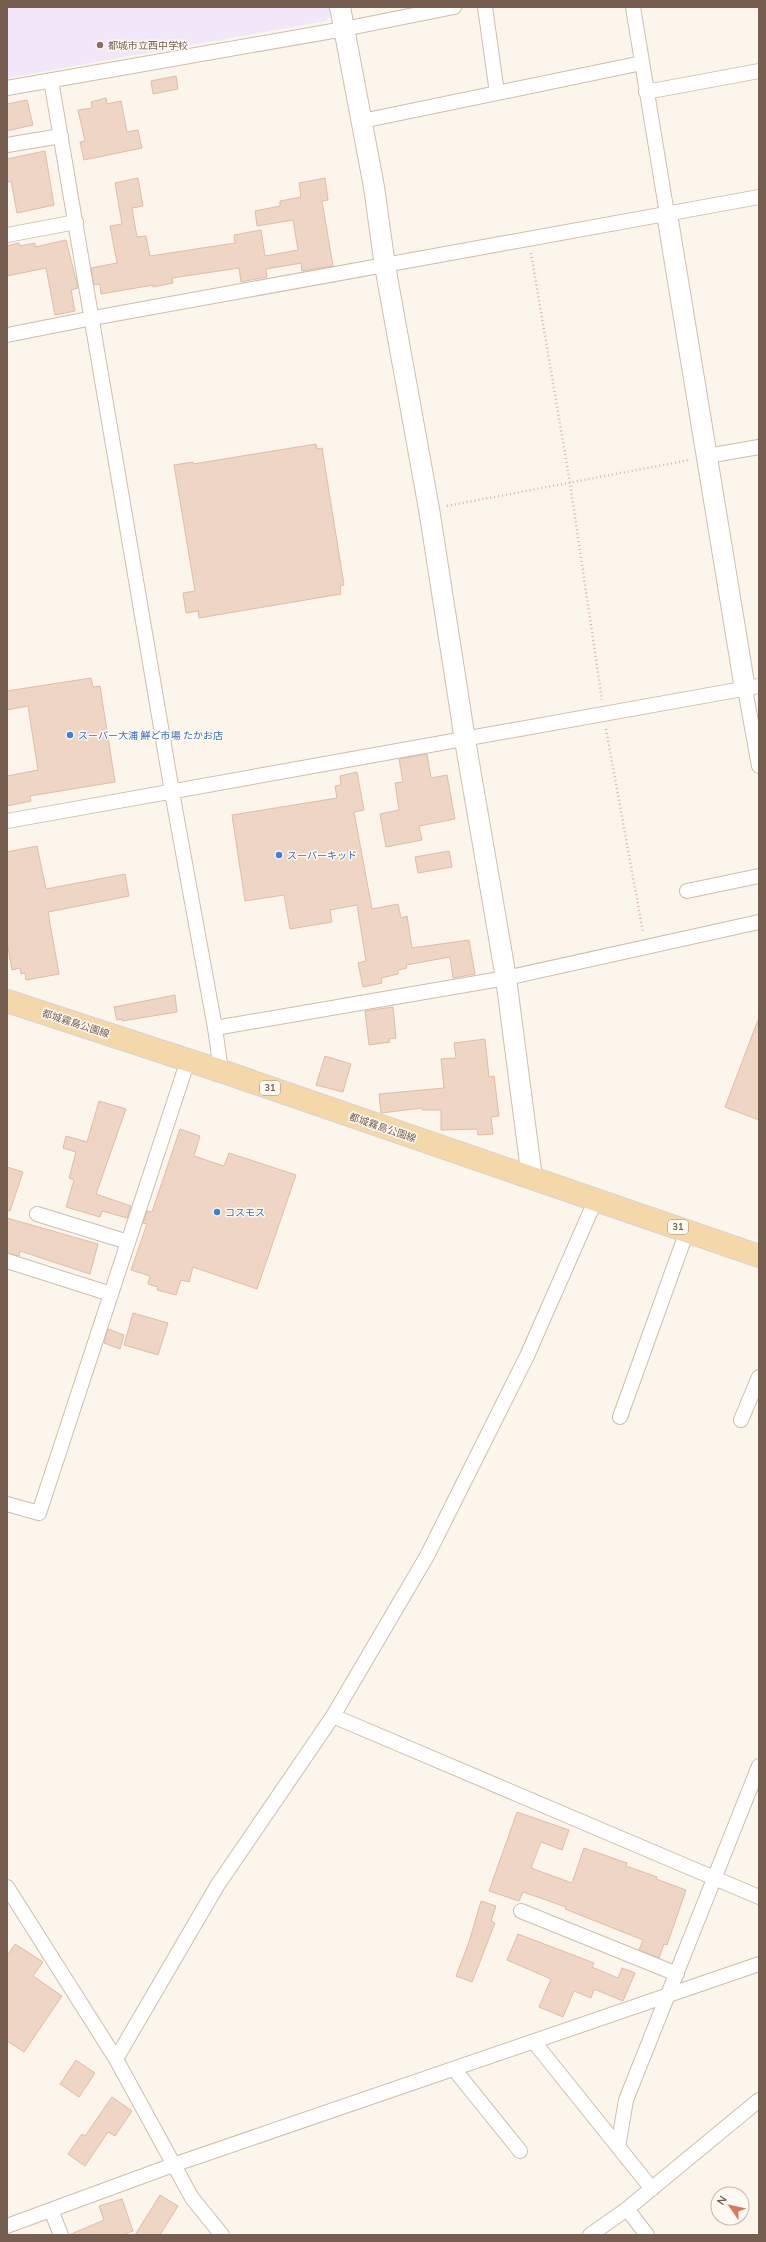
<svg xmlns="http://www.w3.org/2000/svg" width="766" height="2242" viewBox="0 0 766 2242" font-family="Mulish,'Noto Sans JP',sans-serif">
<rect width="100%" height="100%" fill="#fbf5eb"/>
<path fill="#f2e7f8" d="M7,7h324l1,5 -6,9 -319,57z"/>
<path fill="#efd5c4" stroke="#e1bca6" d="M176,76l2,13 -25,5 -2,-13z
M106,98l1,6 14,-3 6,31 11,-2 4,18 -58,12 -4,-18 5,-1 -7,-31 14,-2 -1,-6z
M27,100l6,25 -26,6v-27z
M45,151l9,54 -37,8 -6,-32 -4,1v-23z
M138,178l5,28 -11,2 5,29 9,-1 4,20 85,-13 -1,-8 27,-5 4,26 33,-6 -5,-30 -36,6 -2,-15 25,-5v-5l21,-4 -2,-14 26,-5 3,22 -6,1 11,65 -31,5 -1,-8 -35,6 1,8 -26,5 -2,-14 -67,10 1,5 -20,4v-2l-52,9 -1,-10 -6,1 -3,-17 26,-5 -7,-37 12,-2 -7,-41z
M66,240l12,48 -7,2 4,21 -20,4 -9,-47 -39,8v-30l12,-3 1,3 15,-3v4z
M316,444l1,5 5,-1 22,137 -4,1 1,8 -142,24 -1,-7 -12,2 -3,-20 12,-2 -21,-126 19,-3v2z
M91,678l2,9 7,-1 15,96 -85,14 1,5 -24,5v-30l31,-6 -10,-64 -21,4v-19z
M427,754l4,24 16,-3 8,44 -36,7 3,14 -36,7 -6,-33 19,-4 -4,-27 8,-1 -4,-23z
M357,772l7,38 -10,2 18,97 26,-5 3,14 6,-2 5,32 57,-8 6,34 -22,4 -3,-21 -44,8 1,3 -9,2v4l-17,4 1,5 -19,4 -5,-24 8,-2 -9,-56 -27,5 2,12 -42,7 -6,-34 -39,6 -13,-86 105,-17 -2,-12 6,-1 -1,-9z
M37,846l9,43 79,-15 4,22 -81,16 11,62 -33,6 -1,-7 -4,1 -1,-6 -8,2 -5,-28v-90z
M449,851l3,16 -34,6 -3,-16z
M175,995l2,17 -55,9v-2l-5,1 -3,-13z
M393,1007l3,31 -7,1 1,3 -21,3 -4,-34z
M758,1020l1,1v99l-34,-13z
M485,1039l4,38 5,-1 5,40 -8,1 2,17 -15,1 -1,-6 -36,1v-20h-19v-2l-41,5 -2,-19 65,-6 -3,-29 15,-1 -2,-15z
M325,1056l26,8 -8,28 -27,-7z
M99,1101l27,8 -30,85 35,12 -4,12 -25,-7 -2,6 -34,-10 8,-27 -5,-2 7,-26 -13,-4 3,-12 21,6z
M180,1129l20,7 -6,20 30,10 5,-13 67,22 -39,114 -64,-22 -4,15 -8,-2 -5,15 -19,-5 1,-3 -10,-3 2,-8 -19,-6 16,-46 -4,-1 4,-12 5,1z
M7,1167l16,5 -13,39h-3z
M7,1218l91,26 -8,30 -70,-23 -1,5 -12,-3z
M133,1313l35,10 -10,32 -34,-10z
M108,1329l16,6 -4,14 -16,-6z
M517,1812l52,18 -7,20 -21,-8 -10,26 41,15 12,-35 43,15 -1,3 31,11 -1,2 30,11 -19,55 -3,-1 -5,14 -20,-8 4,-10 -78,-31 1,-2 -43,-15 -4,9 -30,-10z
M481,1901l15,5 -5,15 4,2 -23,59 -16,-6 13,-34z
M518,1934l76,29 -2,4 26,11 4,-10 13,5 -12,28 -29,-12 -3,9 -17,-7 -11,26 -24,-10 12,-28 -44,-19z
M15,1944l28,18 -10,14 29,20 -38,56 -17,-11v-85z
M76,2060l19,13 -16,24 -19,-13z
M112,2097l20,14 -17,25 -7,-4 -23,34 -17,-12 14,-20 3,2z
M160,2195l18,11 -18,29h-25z
M122,2199l11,32 -11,4h-53l35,-15 -5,-14z"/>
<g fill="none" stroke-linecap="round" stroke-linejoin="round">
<g stroke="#cdbdb1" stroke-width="16">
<path id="street" d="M485,7l12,86
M633,7l34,207
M51,80l121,712 43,236 291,-50 253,-56
M7,88l337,-59 110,-22
M646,92l113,-21
M362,121l280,-58
M7,145l54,-9
M7,235l69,-13
M7,335l86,-17 666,-121
M707,456l52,-9
M745,689l14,77
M7,821l752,-135
M687,891l72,-15
M215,1028l6,43
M37,1214l91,28
M7,1261l104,33
M620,1417l67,-186
M741,1420l18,-43
M7,1504l32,9 149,-453
M333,1716l426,181
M7,1887l109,172 76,139 30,37
M521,1911l156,63
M534,2042l118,147
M116,2059l101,-173 116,-170 94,-160 100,-200 69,-157
M454,2069l66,82
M618,2147l8,-47 133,-334
M627,2209l20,26
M51,2210l10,25
M7,2226l166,-61 586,-201
M590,2235l37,-26 132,-109"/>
</g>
<g stroke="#d0beaf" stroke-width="22">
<path id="secondary" d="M340,7l34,180 11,79 44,243 36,231 41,238 26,200
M667,214l78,475"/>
</g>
<g stroke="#d8d2ce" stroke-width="24">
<path id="primary" d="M7,1001l214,70 538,185"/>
</g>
<path stroke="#d5b9a7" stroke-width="2.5" stroke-dasharray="1 3" stroke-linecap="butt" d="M531,253l39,230 32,217
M447,506l242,-46
M606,729l37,203"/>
<use href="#street" stroke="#fff" stroke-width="14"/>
<use href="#secondary" stroke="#fff" stroke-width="20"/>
<use href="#primary" stroke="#f5d8a9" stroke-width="22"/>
</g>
<circle fill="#8d6e63" stroke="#fef9f2" stroke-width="1.5" cx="100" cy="45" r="4"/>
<g fill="#3f7fe0" stroke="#fef9f2" stroke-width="1.5">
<circle cx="70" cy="735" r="4"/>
<circle cx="279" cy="855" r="4"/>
<circle cx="217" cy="1212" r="4"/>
</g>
<g text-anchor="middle" stroke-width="3" stroke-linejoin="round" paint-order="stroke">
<g fill="#fef9f2" stroke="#9e8c80" stroke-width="1">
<rect x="260" y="1081" width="20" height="14" rx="3"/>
<rect x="668" y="1220" width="20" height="14" rx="3"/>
</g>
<g font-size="9" font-weight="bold" fill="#755d4f">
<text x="270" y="1091">31</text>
<text x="678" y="1230">31</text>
</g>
<g font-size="10" fill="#785e54" stroke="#fef9f2" text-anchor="start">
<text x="108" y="49">都城市立西中学校</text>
</g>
<g font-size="10" fill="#366cbe" stroke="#fef9f2" text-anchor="start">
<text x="78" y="739">スーパー大浦 鮮ど市場 たかお店</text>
<text x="287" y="859">スーパーキッド</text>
<text x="225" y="1216">コスモス</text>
</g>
<g font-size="10" fill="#755d4f" stroke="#fef9f2">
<text transform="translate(76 1023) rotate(18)" y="4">都城霧島公園線</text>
<text transform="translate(383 1127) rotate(19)" y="4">都城霧島公園線</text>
</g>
</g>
<rect width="766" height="2242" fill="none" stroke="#755d4f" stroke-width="16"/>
<g transform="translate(730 2206) rotate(304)"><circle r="19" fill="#fef9f2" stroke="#c7bbb1"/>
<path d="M0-3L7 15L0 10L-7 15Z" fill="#dc775a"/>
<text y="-6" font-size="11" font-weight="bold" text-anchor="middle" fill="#755d4f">N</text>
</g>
</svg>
